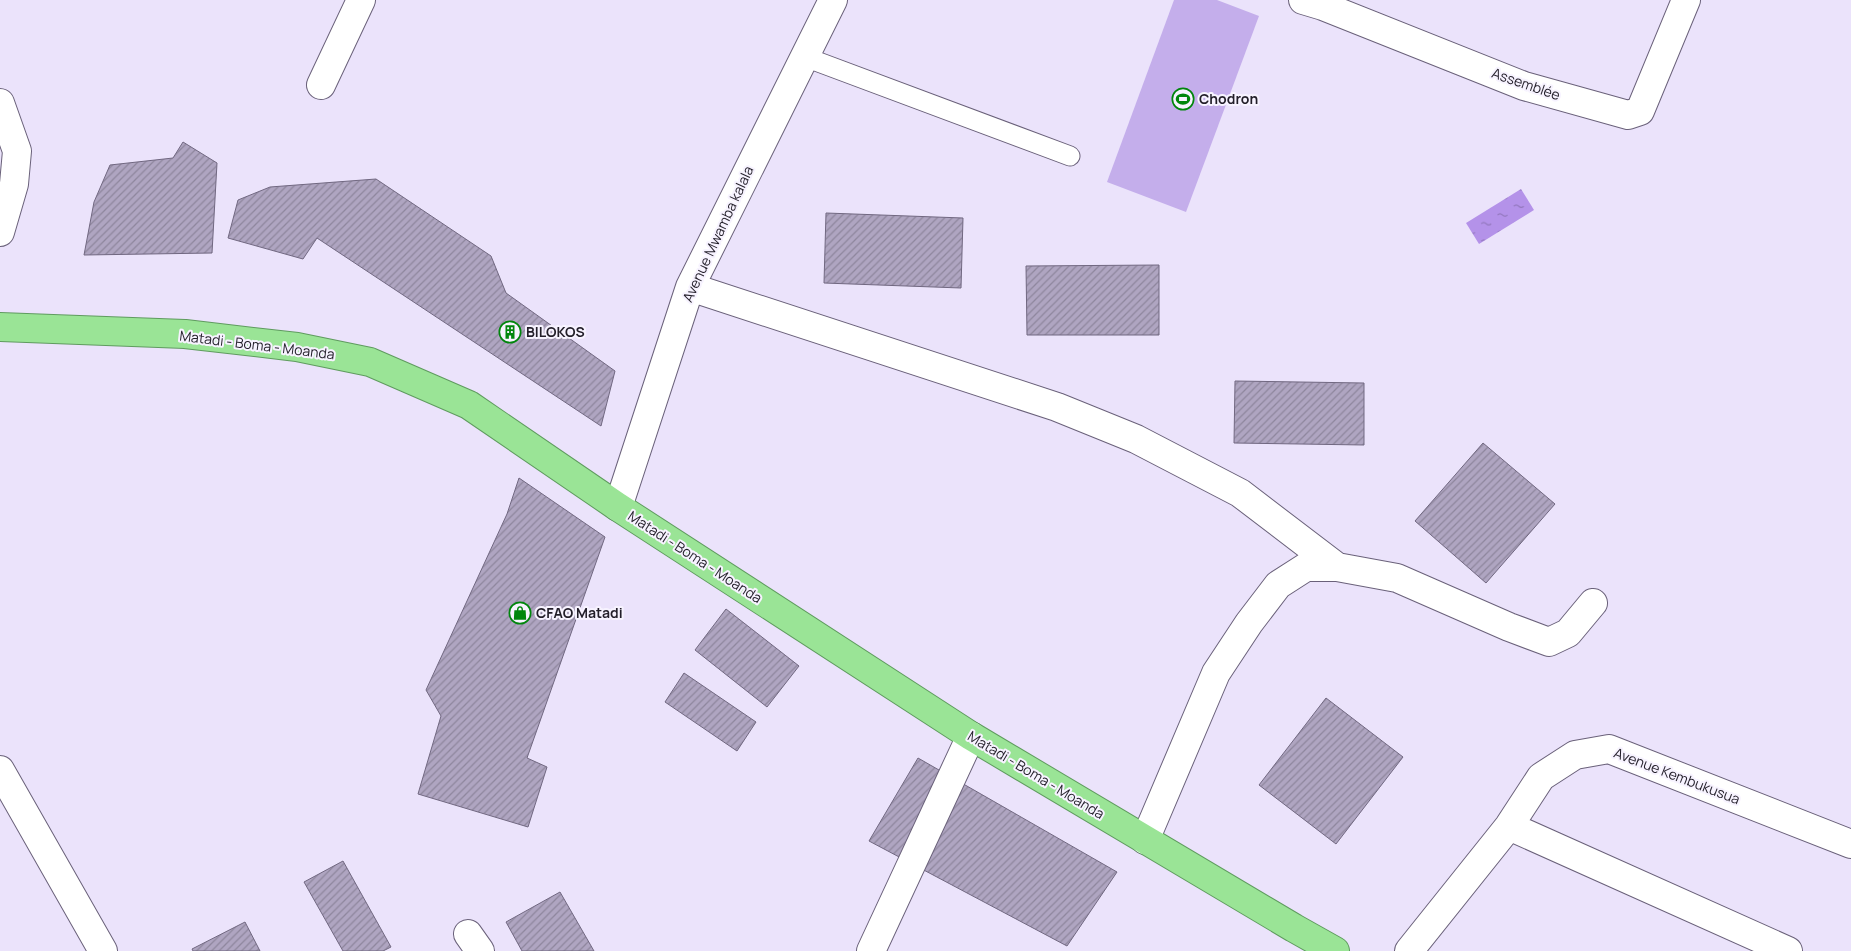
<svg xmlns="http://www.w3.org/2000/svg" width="1851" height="951" viewBox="0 0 1851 951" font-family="Manrope,sans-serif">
<defs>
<pattern id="water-ripples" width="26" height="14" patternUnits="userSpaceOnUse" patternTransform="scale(1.25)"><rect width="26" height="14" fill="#b492e9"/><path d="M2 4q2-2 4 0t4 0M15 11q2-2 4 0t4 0" fill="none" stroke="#9277bd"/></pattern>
<pattern id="building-hatch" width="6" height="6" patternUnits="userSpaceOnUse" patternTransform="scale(1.25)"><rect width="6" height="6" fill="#afa5c1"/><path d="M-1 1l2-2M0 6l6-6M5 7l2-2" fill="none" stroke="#8e869d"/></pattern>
</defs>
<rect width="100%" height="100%" fill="#ebe3fb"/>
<path fill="#c4aeeb" d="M1174,0h43l42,16 -73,196 -79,-30z"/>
<path fill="url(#water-ripples)" d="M1521,189l13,21 -55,34 -13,-21z"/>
<path fill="url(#building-hatch)" stroke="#716881" d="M183,142l34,21 -5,90 -128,2 10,-53 16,-37 63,-7z
M376,179l115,77 15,37 109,78 -14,55 -284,-188 -14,21 -75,-21 10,-38 32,-13z
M826,213l137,5 -2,70 -137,-5z
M1159,265v70h-132l-1,-69z
M1235,381l129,2v62l-130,-2z
M1483,443l72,61 -69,79 -71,-62z
M519,478l86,59 -78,221 20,9 -19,60 -110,-33 23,-78 -15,-26 81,-176z
M726,609l73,57 -32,41 -72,-57z
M684,673l72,49 -19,29 -72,-49z
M1326,698l77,59 -67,87 -77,-59z
M918,758l199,114 -50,74 -198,-105z
M343,861l48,86 -8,4h-40l-39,-69z
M560,892l34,59h-72l-16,-29z
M245,922l15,29h-67l-1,-2z"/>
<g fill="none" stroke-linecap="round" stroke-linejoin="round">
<g stroke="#6a617a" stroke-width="21">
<path id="service" d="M805,57l265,99"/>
</g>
<g stroke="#6a617a" stroke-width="30">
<path id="minor" d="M1303,0l20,6 201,80 104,29 12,-4 46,-111
M321,85l40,-85
M0,103l17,48 -3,33 -14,48
M690,287l367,120 79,32 104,54 97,74
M618,507l72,-220 143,-287
M0,770l103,181
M1509,826l279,125
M1145,840l71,-167 33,-50 29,-38 28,-18h31l60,11 112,49 40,15 19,-9 25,-30
M468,934l12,17
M871,951l100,-215
M1409,951l100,-125 32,-49 34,-22 34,-6 242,95"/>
</g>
<g stroke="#5f9b5f" stroke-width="30">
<path id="trunk" d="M0,327l185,7 112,13 73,15 99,43 149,102 353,229 323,192 41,23"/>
</g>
<use href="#service" stroke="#fff" stroke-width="19"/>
<use href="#minor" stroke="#fff" stroke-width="28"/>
<use href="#trunk" stroke="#9ae496" stroke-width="28"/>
</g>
<defs>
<g id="stadium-ring" transform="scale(1.125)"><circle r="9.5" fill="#f7f3ff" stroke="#00860c" stroke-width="1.5"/><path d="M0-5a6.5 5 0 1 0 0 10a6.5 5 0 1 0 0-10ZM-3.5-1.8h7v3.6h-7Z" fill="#00860c"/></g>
<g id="building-ring" transform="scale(1.125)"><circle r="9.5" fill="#f7f3ff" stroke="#00860c" stroke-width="1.5"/><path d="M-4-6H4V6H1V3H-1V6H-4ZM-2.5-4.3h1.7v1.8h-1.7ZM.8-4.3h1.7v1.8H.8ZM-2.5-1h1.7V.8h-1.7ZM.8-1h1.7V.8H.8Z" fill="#00860c"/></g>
<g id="shop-ring" transform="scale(1.125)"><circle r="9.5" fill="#f7f3ff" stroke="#00860c" stroke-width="1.5"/><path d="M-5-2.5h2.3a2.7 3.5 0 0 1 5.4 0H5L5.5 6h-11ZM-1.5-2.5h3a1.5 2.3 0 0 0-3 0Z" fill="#00860c"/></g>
</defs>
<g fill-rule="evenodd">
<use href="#stadium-ring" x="1183" y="99"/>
<use href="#building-ring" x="510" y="332"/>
<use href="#shop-ring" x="520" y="613"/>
</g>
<g text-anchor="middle" stroke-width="4" stroke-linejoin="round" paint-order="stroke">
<g font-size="14" fill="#221e29" stroke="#f7f3ff">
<text transform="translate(1526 84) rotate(19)" y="5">Assemblée</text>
<text transform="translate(718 234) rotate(-65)" y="5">Avenue Mwamba kalala</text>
<text transform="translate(257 345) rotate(7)" y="5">Matadi - Boma - Moanda</text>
<text transform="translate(695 557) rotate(33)" y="5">Matadi - Boma - Moanda</text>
<text transform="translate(1036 775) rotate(31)" y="5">Matadi - Boma - Moanda</text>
<text transform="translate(1677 776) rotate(21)" y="5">Avenue Kembukusua</text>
</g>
<g font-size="14" font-weight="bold" fill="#221e29" stroke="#f7f3ff" text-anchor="start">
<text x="1199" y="104">Chodron</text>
<text x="526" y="337">BILOKOS</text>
<text x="536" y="618">CFAO Matadi</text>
</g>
</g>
</svg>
